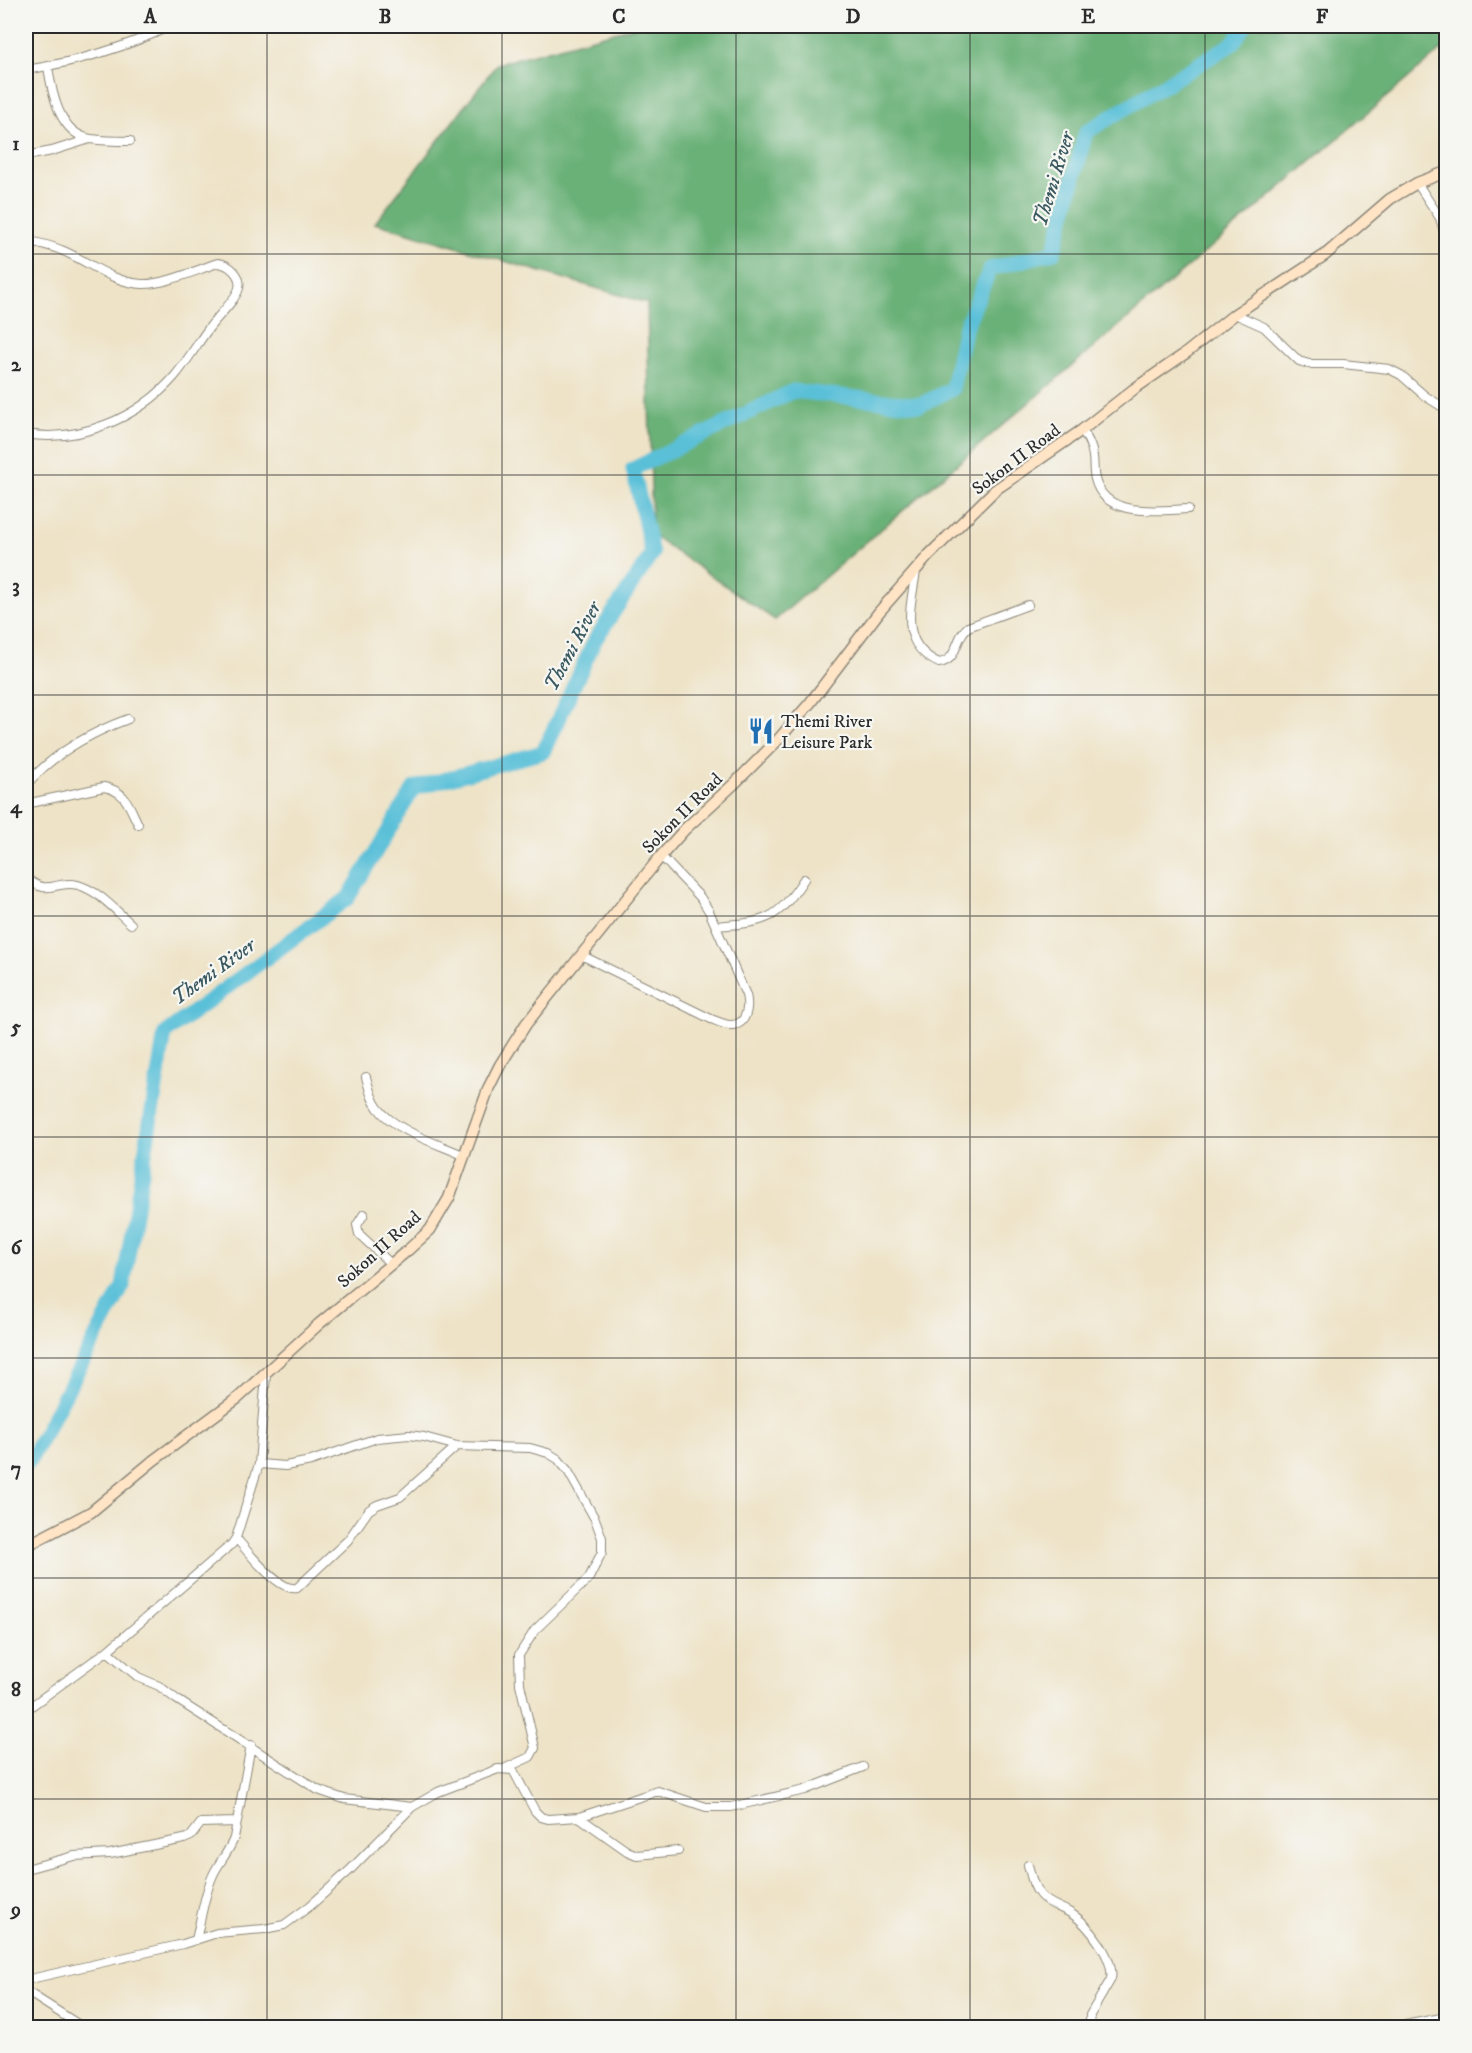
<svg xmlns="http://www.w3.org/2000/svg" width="1472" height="2053" viewBox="0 0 1472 2053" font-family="'IM FELL DW Pica',serif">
<rect width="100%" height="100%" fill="#f6f6f2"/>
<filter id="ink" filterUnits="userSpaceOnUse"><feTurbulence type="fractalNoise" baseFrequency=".0167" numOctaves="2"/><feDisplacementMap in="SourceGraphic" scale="12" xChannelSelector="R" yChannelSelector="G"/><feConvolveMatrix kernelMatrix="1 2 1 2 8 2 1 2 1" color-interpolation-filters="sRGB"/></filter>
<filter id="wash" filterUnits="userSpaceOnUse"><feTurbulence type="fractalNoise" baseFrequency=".008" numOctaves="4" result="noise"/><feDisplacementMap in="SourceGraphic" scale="24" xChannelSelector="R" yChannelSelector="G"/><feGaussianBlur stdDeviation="1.35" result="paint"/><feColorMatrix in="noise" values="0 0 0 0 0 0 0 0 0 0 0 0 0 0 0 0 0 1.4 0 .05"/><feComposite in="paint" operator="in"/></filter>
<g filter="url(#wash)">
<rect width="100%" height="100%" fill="#eee3c7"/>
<path fill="#6ab178" stroke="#4a6e52" stroke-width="1.5" d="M637,26h809v20l-671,574 -123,-85 -5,-232 -272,-80 122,-159z"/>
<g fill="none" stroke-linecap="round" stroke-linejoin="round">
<path stroke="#5ac0d8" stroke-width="15" d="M26,1464l3,-2 94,-176 42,-253 183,-135 66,-110 129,-36 52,-112 57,-86 -19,-85 160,-78 127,14 32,-16 12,-58 26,-62 64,-17 32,-120 146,-88 13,-18"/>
</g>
</g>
<g filter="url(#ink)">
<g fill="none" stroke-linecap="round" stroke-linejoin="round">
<g stroke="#8c8779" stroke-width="10">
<path id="street" d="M48,67c4,26 11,67 43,72 13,2 26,2 39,2
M26,70c49,-8 99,-22 144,-44
M26,156l26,-5 38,-12
M1417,183l23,35 6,20
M26,240c11,3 24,5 35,10 28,11 49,32 81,34 22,1 54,-14 76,-21 11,1 24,12 21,25 -3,12 -22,29 -30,40 -12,16 -22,34 -35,49 -36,41 -94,66 -148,57
M1235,314l29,13 35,34 10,3h34l46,5 12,6 24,21 21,13
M1082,430c5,8 10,16 11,26 1,7 0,15 2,23 10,40 63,31 93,30
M916,571c-5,36 -18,73 23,92 20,-3 15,-25 29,-36l60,-22
M26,785c27,-31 64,-52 102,-66
M26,804l78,-17c22,4 25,19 34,37
M26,878c25,20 29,1 52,7 21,6 37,25 53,39
M716,926c49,-4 60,-4 88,-47
M581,955l130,64c6,2 13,6 19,6 17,1 19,-18 16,-30l-37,-84 -9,-14 -39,-41
M366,1077c3,11 5,22 12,31 17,23 61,36 87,48
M364,1214l-7,11 2,9 32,30
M259,1464l26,2 26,-5 66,-23 32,-3 15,2 33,9 73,2 18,5 10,6 10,12 27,48 7,19v14l-13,26 -54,52 -16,25 1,29 15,64 -5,9 -24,11
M236,1538c12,14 43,54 61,50l51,-48 21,-30 8,-5 23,-8 57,-51
M107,1651l31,26 21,9 17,13 142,91 26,9 68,8
M26,1710l81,-59 125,-107 4,-6 23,-74 7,-90
M579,1817l48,34 10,4 41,-4
M1028,1865c3,11 5,22 12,30 9,10 21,12 32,19 16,10 43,45 39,65l-21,36v13
M26,1869l48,-13 36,-2 74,-15 7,-3 10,-13 36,-1
M196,1940c5,-21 8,-45 17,-65 6,-13 16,-23 21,-37l17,-93
M26,1980l157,-36 34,-11 47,-4 20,-4 26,-19 40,-36 62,-63 26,-15 60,-23 15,1 22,41 6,6 7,2 31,-2 79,-26 48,16h25l74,-17 58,-23
M26,1991l58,37
M992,2028h35
M1390,2028l56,-11"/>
</g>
<g stroke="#8c8779" stroke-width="13">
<path id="secondary" d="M26,1546l65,-34 63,-52 84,-62 81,-74 89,-74 22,-20 19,-32 40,-111 11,-22 26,-41 135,-168 24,-27 49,-45 43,-43 33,-38 69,-91 50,-57 66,-65 87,-60 52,-41 52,-36 49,-39 90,-59 65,-56 27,-16 29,-11"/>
</g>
<use href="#street" stroke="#fff" stroke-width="8"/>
<use href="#secondary" stroke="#ffe4c6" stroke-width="10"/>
</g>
</g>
<path fill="none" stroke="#2b2b2b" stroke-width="1.5" stroke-opacity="0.55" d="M267,26v2002M502,26v2002M736,26v2002M970,26v2002M1205,26v2002M26,254h1420M26,475h1420M26,695h1420M26,916h1420M26,1137h1420M26,1358h1420M26,1578h1420M26,1799h1420"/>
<defs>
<g id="restaurant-bare" transform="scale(2.07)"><path d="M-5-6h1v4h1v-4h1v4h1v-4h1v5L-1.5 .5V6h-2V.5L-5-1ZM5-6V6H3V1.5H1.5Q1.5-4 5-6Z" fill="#1f6fb2" stroke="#f6f6f2" stroke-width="2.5" paint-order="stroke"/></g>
</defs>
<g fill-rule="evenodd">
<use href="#restaurant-bare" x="761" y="731"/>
</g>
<g text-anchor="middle" stroke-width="4.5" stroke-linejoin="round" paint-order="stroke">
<g font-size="18" fill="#2b2b2b" stroke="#f6f6f2">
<text transform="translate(1016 459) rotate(-37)" y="6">Sokon II Road</text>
<text transform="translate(682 813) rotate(-45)" y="6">Sokon II Road</text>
<text transform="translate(379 1249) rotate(-42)" y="6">Sokon II Road</text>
</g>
<g font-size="18" fill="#2b2b2b" stroke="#f6f6f2" text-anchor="start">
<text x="781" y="727">Themi River<tspan x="781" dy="21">Leisure Park</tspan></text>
</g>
<g font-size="20" font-style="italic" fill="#39585f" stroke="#f6f6f2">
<text transform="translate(1053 179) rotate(-73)" y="7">Themi River</text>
<text transform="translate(572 646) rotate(-62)" y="7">Themi River</text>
<text transform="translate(213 971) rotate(-36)" y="7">Themi River</text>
</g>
</g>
<rect width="1472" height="2053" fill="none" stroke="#f6f6f2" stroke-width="66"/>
<rect x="33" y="33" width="1406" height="1987" fill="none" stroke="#2b2b2b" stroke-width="2"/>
<g font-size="20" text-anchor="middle" font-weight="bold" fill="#2b2b2b">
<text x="150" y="23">A</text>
<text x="385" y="23">B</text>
<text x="619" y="23">C</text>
<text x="853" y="23">D</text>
<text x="1088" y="23">E</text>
<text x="1322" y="23">F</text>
<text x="16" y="150">1</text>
<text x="16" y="371">2</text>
<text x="16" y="592">3</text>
<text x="16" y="813">4</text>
<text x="16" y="1033">5</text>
<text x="16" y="1254">6</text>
<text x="16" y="1475">7</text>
<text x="16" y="1696">8</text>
<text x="16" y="1916">9</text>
</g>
</svg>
